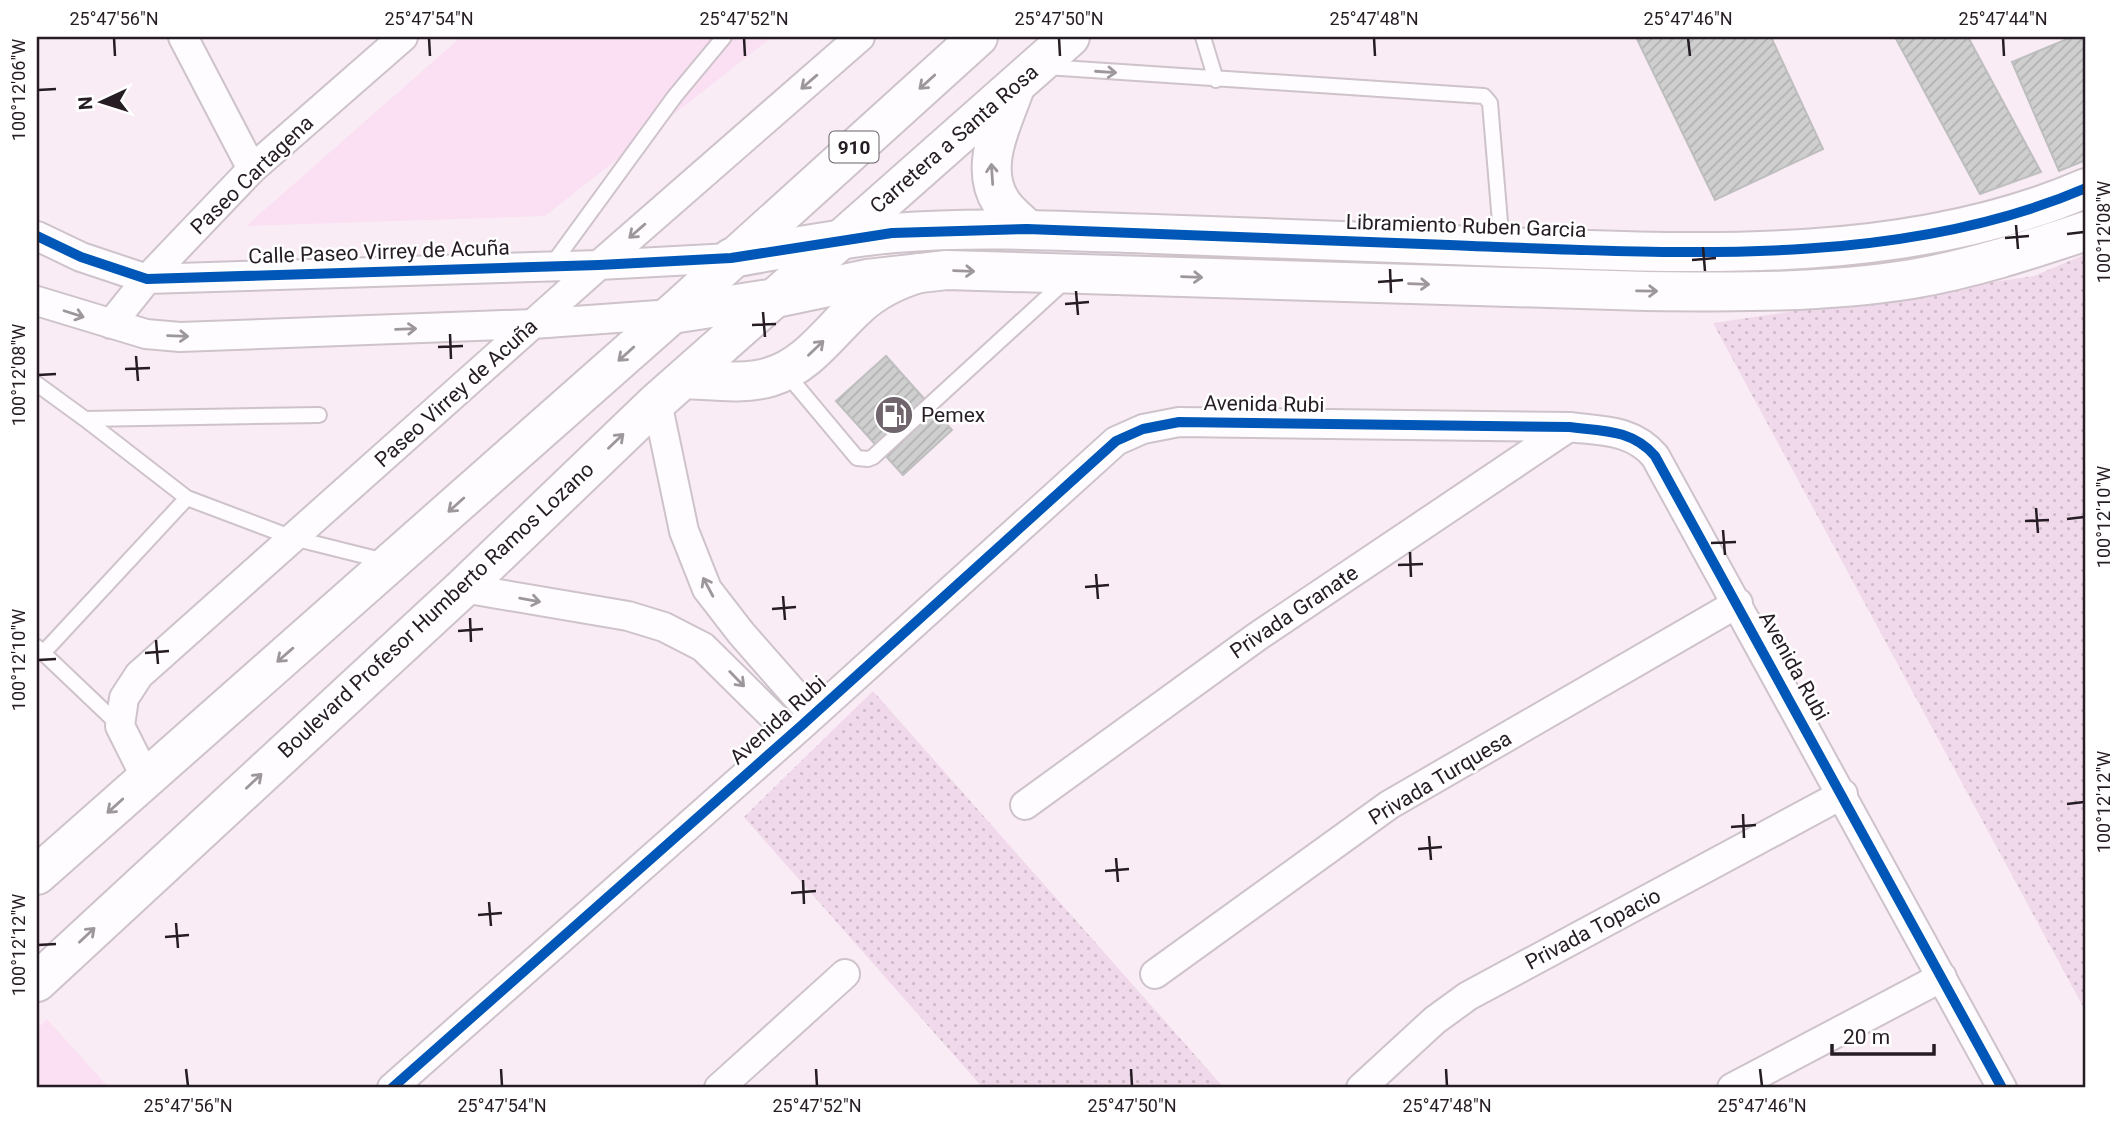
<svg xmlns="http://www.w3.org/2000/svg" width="2123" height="1125" viewBox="0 0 2123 1125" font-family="Roboto,sans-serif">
<defs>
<pattern id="grass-dots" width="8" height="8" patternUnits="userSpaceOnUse" patternTransform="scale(1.75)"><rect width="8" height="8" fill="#f0d9ea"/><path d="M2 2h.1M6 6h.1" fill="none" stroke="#cebac9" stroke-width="1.8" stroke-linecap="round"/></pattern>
<pattern id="building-hatch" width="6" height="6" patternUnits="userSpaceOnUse" patternTransform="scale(1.75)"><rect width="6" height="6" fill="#cfcfd0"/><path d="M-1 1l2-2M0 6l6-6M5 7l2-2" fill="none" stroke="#b2b1b2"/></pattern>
</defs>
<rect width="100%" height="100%" fill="#f9ecf5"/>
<path fill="#fae0f2" d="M461,37h311l-227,179 -299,10z
M47,1019l62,69h-72v-59z"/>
<path fill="url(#grass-dots)" d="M2086,254v758l-373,-689 321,-47z
M873,691l351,397h-241l-239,-271z"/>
<path fill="url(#building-hatch)" stroke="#bebebf" stroke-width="2" d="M1636,37h135l52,112 -108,51z
M1895,37h73l73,135 -61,22z
M2072,37h14v123l-27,11 -47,-109z
M886,356l66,74 -49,45 -67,-74z"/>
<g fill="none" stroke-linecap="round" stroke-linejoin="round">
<g stroke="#cec3cb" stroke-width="18">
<path id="lane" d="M1203,37l13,43
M1046,67l438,29 6,7 12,143
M551,266l124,-170 49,-59
M785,372l72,86 11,1 5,-2 192,-176
M37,384l48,35 102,79 -144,155
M85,419l234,-4
M187,498l106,40 92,23
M37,647l83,79"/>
</g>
<g stroke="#cec3cb" stroke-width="32">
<path id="street" d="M183,37l69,132
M37,236l44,21 66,22 452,-14 132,-7
M37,301l109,33 34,3 353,-13 139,-10
M111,324l36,-45 105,-110 151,-132
M657,402l27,129 23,58 34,44 72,82
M463,588l165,28 36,11 39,20 88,87
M146,778l-26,-52 4,-28 15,-23 460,-410 261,-228
M1025,805l233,-169 311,-209
M1155,974l234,-169 349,-202
M392,1088l409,-362 315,-285 27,-12 36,-7 390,5c32,4 63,2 86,29l347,632
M719,1088l126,-114
M1361,1088l74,-68 33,-24 375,-202
M1732,1088l210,-111"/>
</g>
<g stroke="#cec3cb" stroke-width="42">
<path id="secondary" d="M731,258c54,-9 108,-20 163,-25 86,-7 173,-2 260,1 108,4 215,8 323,12 199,7 422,23 609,-58
M672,314l104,-16 91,-19 80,-9 699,21c89,1 178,2 266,-12 59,-10 117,-29 174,-48"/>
</g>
<g stroke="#cec3cb" stroke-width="42">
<path id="primary" d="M1015,87c-12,35 -37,79 -14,115 6,10 18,19 26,27
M684,379c28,1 59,6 86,-2 38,-11 60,-46 88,-71 17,-16 38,-26 61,-33
M37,875l635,-561 306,-277
M37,982l426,-394 194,-186 413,-365"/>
</g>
<use href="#lane" stroke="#fefcfe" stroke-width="14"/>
<use href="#street" stroke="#fefcfe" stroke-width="28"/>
<use href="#secondary" stroke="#fefcfe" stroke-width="38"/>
<use href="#primary" stroke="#fefcfe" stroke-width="38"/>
<g stroke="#fff" stroke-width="15">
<path id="cycleway" d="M37,236l44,21 66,22 452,-14 132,-7 161,-25 135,-4c149,6 297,11 445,17 201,7 426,23 614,-58
M392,1088l409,-362 315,-285 27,-12 36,-7 390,5c32,4 63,2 86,29l347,632"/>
</g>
<use href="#cycleway" stroke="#0057b8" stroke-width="10"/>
</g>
<defs><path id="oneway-shaft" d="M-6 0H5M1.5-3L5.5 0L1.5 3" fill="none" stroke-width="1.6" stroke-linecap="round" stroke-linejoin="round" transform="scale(1.75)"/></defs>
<g stroke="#9d979c">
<use href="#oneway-shaft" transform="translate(1106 72) rotate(4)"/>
<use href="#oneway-shaft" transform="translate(809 82) rotate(139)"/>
<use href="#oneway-shaft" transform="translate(927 82) rotate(138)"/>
<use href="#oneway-shaft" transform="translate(992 174) rotate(-94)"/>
<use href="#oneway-shaft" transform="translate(637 231) rotate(139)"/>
<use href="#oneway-shaft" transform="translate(964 271) rotate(2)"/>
<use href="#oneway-shaft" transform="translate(1192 277) rotate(2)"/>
<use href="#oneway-shaft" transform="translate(1419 284) rotate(2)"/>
<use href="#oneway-shaft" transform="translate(1647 291) rotate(1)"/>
<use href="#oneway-shaft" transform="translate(74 314) rotate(18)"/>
<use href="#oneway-shaft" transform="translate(406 329) rotate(-2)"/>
<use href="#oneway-shaft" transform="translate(178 336) rotate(2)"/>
<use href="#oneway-shaft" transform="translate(816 348) rotate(-44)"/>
<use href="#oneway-shaft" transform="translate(626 354) rotate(138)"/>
<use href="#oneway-shaft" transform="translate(616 441) rotate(-44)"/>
<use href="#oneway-shaft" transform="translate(456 505) rotate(138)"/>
<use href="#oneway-shaft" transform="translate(708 587) rotate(-118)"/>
<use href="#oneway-shaft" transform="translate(530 600) rotate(10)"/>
<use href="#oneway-shaft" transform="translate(285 655) rotate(139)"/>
<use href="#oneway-shaft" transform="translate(737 679) rotate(46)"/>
<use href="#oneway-shaft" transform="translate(254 781) rotate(-43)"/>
<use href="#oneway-shaft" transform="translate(115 806) rotate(138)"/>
<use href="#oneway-shaft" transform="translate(87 935) rotate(-43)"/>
</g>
<path fill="none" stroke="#261c24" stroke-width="2.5" d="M114,38l1,18M429,38l1,18M744,38l1,18M1059,38l1,18M1374,38l1,18M1688,38l2,18M2003,38l1,18M38,90l18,-1M2016,225l2,24M2067,234l17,-2M2005,238l24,-2M1703,247l2,24M1692,260l24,-2M1390,269l1,24M1378,282l25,-2M1076,291l2,24M1065,304l24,-2M763,312l2,25M752,325l24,-1M450,334l1,25M438,347l25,-1M136,356l2,25M125,369l25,-1M38,375l18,-1M2036,508l2,25M2067,519l17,-2M2025,521l24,-1M1723,530l2,25M1711,543l25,-1M1410,552l1,25M1398,565l25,-1M1096,574l2,25M1085,587l24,-2M783,596l2,24M772,609l24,-2M470,618l1,24M458,631l25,-2M156,640l2,24M145,653l24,-2M38,660l18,-1M2067,804l17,-2M1743,814l1,24M1731,827l25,-2M1429,836l2,24M1418,849l24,-2M1116,858l2,24M1105,871l24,-2M803,880l1,24M791,893l25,-2M489,902l2,24M478,915l24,-2M176,923l2,25M165,937l24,-2M38,945l18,-1M186,1069l2,17M501,1069l1,17M816,1069l1,17M1131,1069l1,17M1446,1069l1,17M1760,1069l2,17"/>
<defs>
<g id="fuel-disc" transform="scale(2.0125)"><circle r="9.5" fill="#70656d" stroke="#fff"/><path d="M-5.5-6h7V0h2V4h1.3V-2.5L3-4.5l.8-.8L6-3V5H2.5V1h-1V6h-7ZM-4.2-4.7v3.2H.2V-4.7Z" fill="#fff"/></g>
</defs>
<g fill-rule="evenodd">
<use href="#fuel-disc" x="894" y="415"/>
</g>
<g text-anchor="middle" stroke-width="5" stroke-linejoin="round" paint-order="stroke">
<rect fill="#fff" stroke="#676066" stroke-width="2" x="829.5" y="131.5" width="49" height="31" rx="5"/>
<g font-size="19" font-weight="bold" fill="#261c24">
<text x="854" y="154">910</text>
</g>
<g font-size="21" fill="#261c24" stroke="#fff">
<text transform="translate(954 139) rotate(-41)" y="7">Carretera a Santa Rosa</text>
<text transform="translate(252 175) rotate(-44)" y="7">Paseo Cartagena</text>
<text transform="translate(1466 226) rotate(2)" y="7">Libramiento Ruben Garcia</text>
<text transform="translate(379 252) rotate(-2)" y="7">Calle Paseo Virrey de Acuña</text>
<text transform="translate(456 393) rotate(-42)" y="7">Paseo Virrey de Acuña</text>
<text transform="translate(1264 404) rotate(1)" y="7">Avenida Rubi</text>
<text transform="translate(436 610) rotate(-43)" y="7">Boulevard Profesor Humberto Ramos Lozano</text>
<text transform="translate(1294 612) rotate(-34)" y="7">Privada Granate</text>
<text transform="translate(1794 666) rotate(61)" y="7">Avenida Rubi</text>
<text transform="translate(778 720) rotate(-42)" y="7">Avenida Rubi</text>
<text transform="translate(1440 778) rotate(-31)" y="7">Privada Turquesa</text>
<text transform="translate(1593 929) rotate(-28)" y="7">Privada Topacio</text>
</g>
<g font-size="21" fill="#261c24" stroke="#fff" text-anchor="start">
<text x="921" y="422">Pemex</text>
</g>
</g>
<rect width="2123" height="1125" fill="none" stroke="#ffffff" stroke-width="77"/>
<g transform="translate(102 102) rotate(266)" stroke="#ffffff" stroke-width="5" paint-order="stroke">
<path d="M0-5L12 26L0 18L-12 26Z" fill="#261c24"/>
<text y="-10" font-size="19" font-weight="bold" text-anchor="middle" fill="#261c24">N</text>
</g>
<path d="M1832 1044v10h102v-10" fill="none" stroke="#261c24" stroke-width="3.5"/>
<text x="1843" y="1044" font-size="21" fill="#261c24" stroke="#ffffff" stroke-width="5" paint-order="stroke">20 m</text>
<rect x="38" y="38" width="2046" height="1048" fill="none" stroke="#261c24" stroke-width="2.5"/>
<g font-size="18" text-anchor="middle" fill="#261c24">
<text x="114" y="25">25°47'56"N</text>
<text x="429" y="25">25°47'54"N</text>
<text x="744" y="25">25°47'52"N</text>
<text x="1059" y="25">25°47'50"N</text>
<text x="1374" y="25">25°47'48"N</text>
<text x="1688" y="25">25°47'46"N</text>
<text x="2003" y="25">25°47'44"N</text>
<text transform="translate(19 90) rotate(-90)" y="6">100°12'06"W</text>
<text transform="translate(2104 232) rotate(-90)" y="6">100°12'08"W</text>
<text transform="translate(19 375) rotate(-90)" y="6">100°12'08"W</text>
<text transform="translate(2104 517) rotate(-90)" y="6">100°12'10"W</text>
<text transform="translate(19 660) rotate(-90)" y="6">100°12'10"W</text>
<text transform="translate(2104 802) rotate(-90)" y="6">100°12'12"W</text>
<text transform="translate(19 945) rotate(-90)" y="6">100°12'12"W</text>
<text x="188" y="1112">25°47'56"N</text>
<text x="502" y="1112">25°47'54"N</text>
<text x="817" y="1112">25°47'52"N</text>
<text x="1132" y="1112">25°47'50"N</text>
<text x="1447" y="1112">25°47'48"N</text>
<text x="1762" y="1112">25°47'46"N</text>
</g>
</svg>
